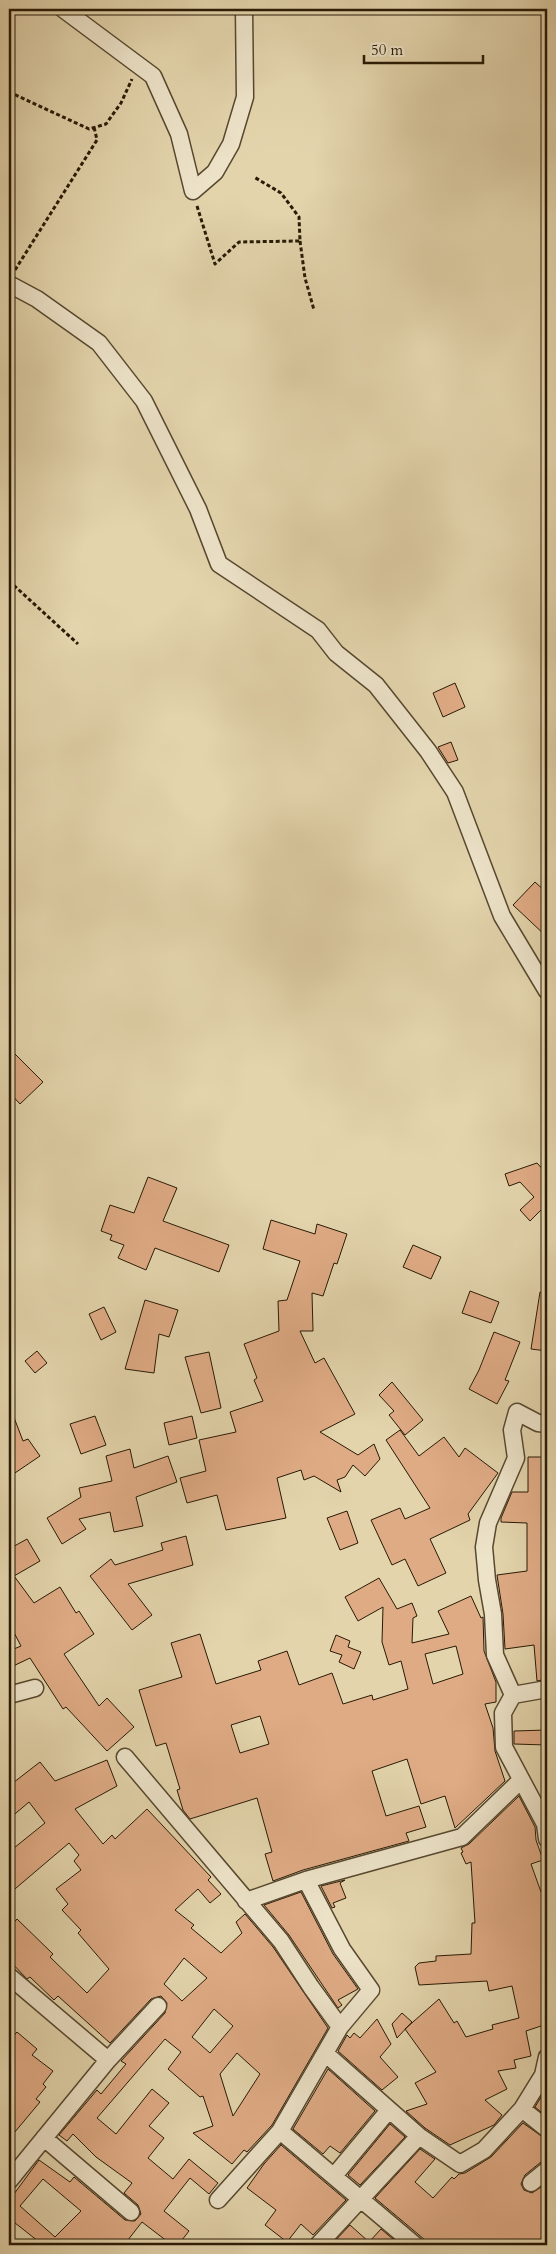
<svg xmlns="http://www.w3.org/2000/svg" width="556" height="2254" viewBox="0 0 556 2254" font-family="Cardo,serif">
<rect width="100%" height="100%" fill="#e3d4ac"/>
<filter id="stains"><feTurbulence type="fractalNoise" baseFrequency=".004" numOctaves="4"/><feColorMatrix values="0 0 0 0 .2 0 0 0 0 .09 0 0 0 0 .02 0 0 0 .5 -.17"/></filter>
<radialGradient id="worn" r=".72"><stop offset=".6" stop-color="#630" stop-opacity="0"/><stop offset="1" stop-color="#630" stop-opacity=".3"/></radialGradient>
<path fill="#dfab85" stroke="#281a05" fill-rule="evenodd" d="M455,683l10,24 -22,10 -10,-24z
M451,742l7,18 -10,3 -10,-16z
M535,882l12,11v44l-34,-32z
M9,1048l34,34 -23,22 -11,-12z
M537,1163l10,11v37l-3,-4 -14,14 -10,-11 14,-13 -14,-15 -11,4 -4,-12z
M148,1177l29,11 -14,33 66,24 -10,27 -64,-24 -9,22 -28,-12 6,-13 -14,-5 2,-5 -11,-4 9,-26 24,8z
M271,1220l44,14 2,-10 30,10 -10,30 -3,-1 -11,33 -11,-3 1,38h-13l15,32 9,-5 31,56 -35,18 38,23 16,-11 6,15 -15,17 -12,-11 -8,12 -8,3 4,12 -27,-16 -10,4 -3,-10 -24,8 9,40 -60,12 -9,-35 -30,8 -7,-25 26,-7 -7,-31 37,-8 -6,-20 33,-11 -9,-21 3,-2 -13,-34 35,-13 -1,-30 9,-1 13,-39 -37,-12z
M413,1245l28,12 -10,22 -28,-12z
M470,1291l29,11 -8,21 -29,-10z
M540,1292l7,1v58l-16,-2z
M145,1300l33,10 -9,27 -10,-3 -5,39 -29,-4z
M104,1307l12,25 -15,8 -12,-26z
M494,1332l26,10 -15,38 4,1 -12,23 -28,-15 10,-19z
M37,1351l10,12 -12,10 -10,-12z
M209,1352l12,56 -20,5 -16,-56z
M392,1382l31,38 -18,15 -16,-20 5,-4 -15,-16z
M9,1407h1l13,34 5,-2 12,17 -31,21z
M95,1416l11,29 -25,9 -11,-30z
M192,1416l5,22 -28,7 -5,-22z
M400,1430l19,26 25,-19 15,20 6,-9 33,25 -30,41 2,6 -40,19 16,34 -28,13 -13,-27 -13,6 -21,-45 29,-12 5,11 25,-11 -44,-68z
M130,1449l4,19 34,-12 9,26 -41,15 7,29 -29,6 -4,-20 -31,7 7,10 -24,15 -15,-26 34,-21 -2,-9 33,-7 -6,-25z
M528,1457h19v222l-10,2 -3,-36 -29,4 -2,-35 -6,-39 30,-4v-48l-26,-1v-4l11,-26h16z
M347,1511l11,32 -18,7 -13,-32z
M186,1536l7,29 -65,19 24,31 -20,15 -42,-54 21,-17 4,6 48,-15 -2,-7z
M27,1539l13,22 -26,15 20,27 26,-16 16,26 3,-2 15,23 -30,20 35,52 8,-8 27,29 -27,24 -41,-44 -3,2 -33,-51 -21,10v-17l12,-5 -12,-23v-74z
M379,1578l18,31 15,-6 5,13 -4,2 -1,25 37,-9 -11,-23 33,-15 10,22 2,-1 1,34 12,31v20l-11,2 8,24 2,23 10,30 -50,47 -10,-32 -24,8 -14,-45 -35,12 14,45 33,-10 7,21 -20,6 3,8 -106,29 -30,11 -8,-27 7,-2 -15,-54 -67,21 -7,-9 -6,-20 3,-1 -14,-46 -10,3 -17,-56 43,-13 -11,-34 29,-9 16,50 45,-14 -3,-9 29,-10 12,34 33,-12 11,31 29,-9 1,5 35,-11 -7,-28 -12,4 -7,-23 1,-35 -25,14 -13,-24zM456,1646l7,28 -30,10 -8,-30zM260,1716l9,28 -29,9 -9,-28z
M336,1635l14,6 -2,6 13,5 -7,17 -15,-7 3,-7 -12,-4z
M547,1730v15l-33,-1v-13z
M107,1760l10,26 -42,23 28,35 9,-9 3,4 32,-30 64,68 -3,3 13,14 -11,9 -12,-14 -23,21 19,15 -3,3 30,25 21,-20 -6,-11 9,-8 28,33 55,81 -56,97 -25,27 -3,-2 -12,14 -39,-31 20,-7 -10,-30 -3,1 -32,-28 13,-17 -16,-13 -68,79 19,16 36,-45 17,14 -20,23 15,12 -16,20 25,21 16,-20 29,24 -9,11 -19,-16 -26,33 25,20 -11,14h-6l-30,-23 -18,23h-81l-33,-26 -1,2v-25l2,2 28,-38 31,22 4,-5 51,43 10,1 6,-7 -3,-9 -14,-12 8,-10 -36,-26 -23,-23 -6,7 -8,-6 38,-45 4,4 25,-30 -5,-3 44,-48 2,-10 -6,-7 -10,3 -41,44 -52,-47 -4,4 -24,-23 -3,2 -18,-19v-32l8,-9 36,35 -3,3 37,36 22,-24 -31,-36 3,-3 -19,-20 6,-6 -12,-15 25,-19 -7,-9 5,-6 -10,-12 -60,51v-42l36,-29 -16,-21 -20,17v-33l31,-24 15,19zM184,1958l23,20 -25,23 -18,-17zM214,2009l19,17 -23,27 -18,-16zM237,2053l23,21 -27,42 -13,-42zM43,2179l38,32 -26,26 -35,-31z
M519,1796l16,31 1,13 7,20 -12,4 10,28 6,-2v134l-21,7 5,25 -17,4 2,8 -18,3 9,18 -22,11 17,15 -8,10 -44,20 -25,-17 -19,-17 21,-7 -12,-21 21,-11 -31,-43 34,-30 15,24 3,-2 9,16 27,-8 -1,-4 27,-7 -7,-32 -23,5 -2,-10 -68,4 -4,-18 4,-4 17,-2v-5l35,-2 1,-31h3l-4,-61 -5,2 -5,-11 2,-1 -2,-4 8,-4z
M345,1880l-5,3 6,15 -13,5 2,4 -3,1 -11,-22z
M301,1892l32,62 25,35 -20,11 4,5 -4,3 -49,-73 -25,-30z
M402,2013l10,9 -15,16 -5,-14z
M377,2019l14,25 -11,13 18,20 -16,13 -44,-39 9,-16 3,3 4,-5 6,5z
M17,2032l20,17 -5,6 21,16 -10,13 3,3 -10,12 4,3 -31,37v-98z
M328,2069l47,42 -35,42 -10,-7 -7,8 -30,-25z
M547,2087v28l-1,1 -11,-9z
M523,2123l24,17v20l-6,2 -16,13 -4,9 3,6 8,3 15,-10v62h-116l-56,-47 45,-49 15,10 -20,23 18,16 19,-21 2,2 5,-5 6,-1 26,-16z
M390,2124l15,13 -45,48 -12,-10z
M281,2145l65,55 -33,35 -12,-11 -14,18 -22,-17 11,-15 -29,-22 17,-24z
M350,2225l19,17 12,-13 19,16h-69z"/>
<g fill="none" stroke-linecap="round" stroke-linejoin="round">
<g stroke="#57482f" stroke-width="19">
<path id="minor" d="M63,9l90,67 26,58 14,57 22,-19 16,-28 14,-47 -1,-88
M9,284l28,15 62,44 45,58 54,108 21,55 99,66 18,23 40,32 52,66 27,41 47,124 45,75
M547,1689l-34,6 -10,18 1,34 41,77 2,15
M9,1695l26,-7
M513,1695l-18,-40 -2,-41 -6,-34 -3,-33 4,-24 28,-65 -4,-28 5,-18 21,11 9,1
M125,1757l156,184 30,46 29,40
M246,1901l60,-21 156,-43 59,-57
M9,1976l99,84
M326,2054l93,82 41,28 24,-14 38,-41 21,-34 4,-18
M522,2109l25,20
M280,2131l135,114
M44,2138l87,74
M334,2176l55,-66
M9,2181l99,-121 50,-54
M531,2183l16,-13
M218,2200l62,-69 60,-104 31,-37 -29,-41 -36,-69
M318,2245l101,-109"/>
</g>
<path stroke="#281a05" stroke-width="3" stroke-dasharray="4 2.5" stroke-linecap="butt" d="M9,92l80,37 17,-5 15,-21 11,-24
M197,206l18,58 24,-22 61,-1 -1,-24 -18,-24 -27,-16
M300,241l5,37 9,32
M15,270l82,-130 -3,-13
M9,581l69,63"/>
<use href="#minor" stroke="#ede3c9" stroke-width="16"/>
</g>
<rect width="556" height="2254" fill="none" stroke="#e3d4ac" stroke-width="30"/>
<rect x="10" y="10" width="536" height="2234" fill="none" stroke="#281a05" stroke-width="2.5"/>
<rect x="15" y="15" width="526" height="2224" fill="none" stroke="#281a05"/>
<path d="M364 55v8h119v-8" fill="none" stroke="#281a05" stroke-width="2.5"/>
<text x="371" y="55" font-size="15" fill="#281a05" stroke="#ede3c9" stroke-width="4" paint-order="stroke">50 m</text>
<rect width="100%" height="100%" filter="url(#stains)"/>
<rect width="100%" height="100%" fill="url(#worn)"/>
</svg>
